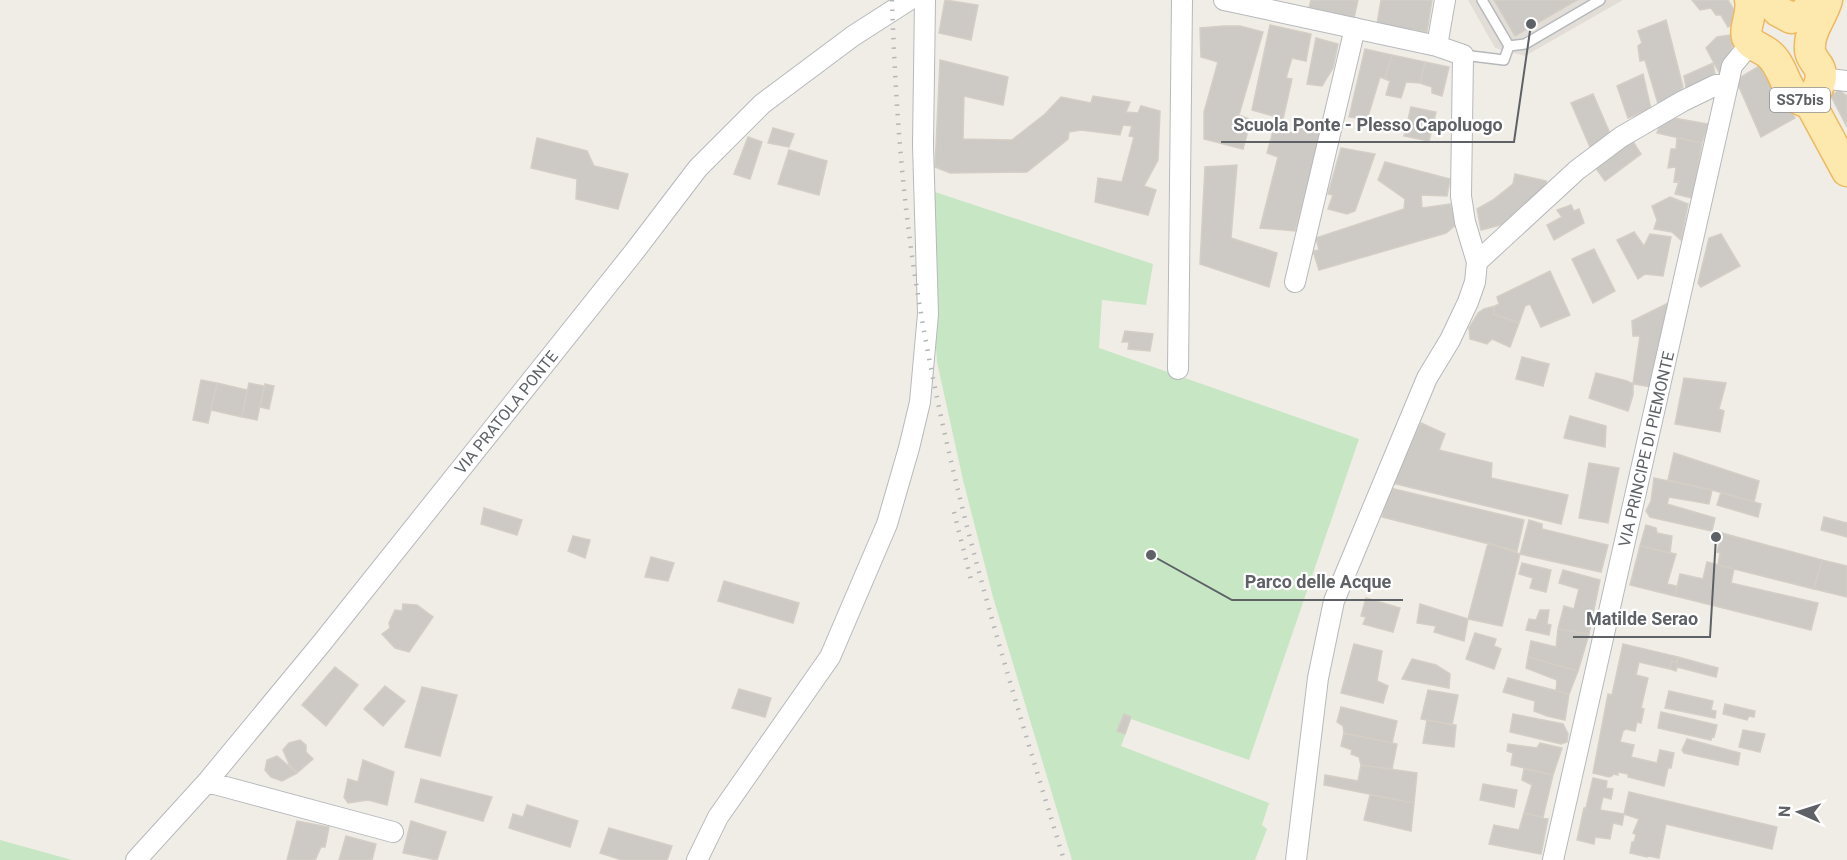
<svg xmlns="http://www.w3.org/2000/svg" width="1847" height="860" viewBox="0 0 1847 860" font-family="Roboto,sans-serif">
<rect width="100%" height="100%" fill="#f0ede6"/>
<path fill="#e2ded7" d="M1468,0h155l-98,56 -30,-8z"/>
<path fill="#c7e6c4" d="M929,190l224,74 -7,41 -44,-5 -3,48 260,91 -110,321 -118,-41 -10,27 148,57 -7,22 5,4 -12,31h-183l-79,-263 -30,-117 -26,-118 -4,-54z
M0,840l72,20h-72z"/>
<path fill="#cdc9c5" stroke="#d4cec5" stroke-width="1.5" d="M945,0l33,5 -7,35 -32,-7z
M1311,0h47l-4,18 -45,-10z
M1381,0h51l-5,32 -50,-8z
M1494,0h83l-62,36z
M1692,0h36l11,18 -11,9 -7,-12h-5l-5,-7 -11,2z
M1666,20l17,67 -4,4 -1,7 -19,9 -14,-47 -5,1 -2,-15 4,-3 -4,-12z
M1270,25l41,9 -5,27 -14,-3 -6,20 6,1 -9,40 -31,-9z
M1224,26h16l23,6 -24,83 12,5 -8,29 -39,-10v-27l14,-50 -17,-5 -1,-29z
M1737,34l-16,42 -15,-28 11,-11z
M1316,38l22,6 -5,24 -11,18 -15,-2z
M1365,49l27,6 -7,24 -5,-2 -13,43 -18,-3z
M1392,55l33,7 -5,21 -14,-1 -5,16 -15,-3 4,-14 -5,-2z
M940,60l68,17 -5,28 -39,-9 -1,43 49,1 33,-26 16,-17 30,6 2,-7 37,6 -4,10 12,1 3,-7 19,5 -2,49 -14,26 12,4 -8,25 -53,-13 3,-24 24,4 12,-45 -5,-1 3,-10 -9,-1 -3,10 -39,-5 -12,2 -1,7 -41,33 -77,1 -15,-6z
M1425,62l24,5 -7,29 -10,-3v-6l-12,-4z
M1713,63l3,17 -29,13 -3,-17z
M1764,63l31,55 -34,19 -25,-57z
M1643,74l8,35 -23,9 -11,-32z
M1839,90l8,6v31l-16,-31z
M1593,94l19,44 -22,9 -19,-44z
M1411,107l25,5 -7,29 -25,-5z
M1668,117l40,7 -6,19 -45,-10 4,-11z
M1297,126l24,6 -26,99 -35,-3 18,-71 -11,-4 7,-25 19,5z
M773,128l21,6 -5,13 -21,-4z
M748,137l14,5 -12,37 -16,-5z
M537,138l50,13 7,15 34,8 -10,35 -42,-10 1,-20 -46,-11z
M1677,138l25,5 -10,55 -17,-4 4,-13 -5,1 2,-15 -8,1 3,-19h5z
M1632,140l9,14 -36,27 -10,-14z
M1341,148l34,6 -20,57 -8,3 -19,-5 5,-14 -5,-1z
M789,150l38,11 -8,34 -41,-11z
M1385,162l65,17 -3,17 -26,-1 1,13 28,-4 7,20 -11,9 -127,37 -6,-19 6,-1 -3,-12 88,-29 1,-10 -27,-19z
M1237,165l-6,73 46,15 -8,34 -69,-23 5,-97z
M1515,174l31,7 1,4 -43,39 -23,6 -4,-21 16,-9 20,-16z
M1670,197l18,7 -7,36 -9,-8 -18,-3 3,-9 -5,-14z
M1571,205l3,6 5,-2 5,14 -30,17 -7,-15 15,-8 -5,-7z
M1634,232l10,14 6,-12 21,3 -8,39 -18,-2 -7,5 -21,-39z
M1721,234l19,32 -39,21 -3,-4 11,-45z
M1594,249l21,42 -22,12 -21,-44z
M1550,271l20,44 -29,12 -11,-23 -5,2 -6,17 -26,-9 2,-8 4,-2 -2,-7z
M1668,303l-17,84 -18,-3 7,-48h-7l-1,-15z
M1495,306l-2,8 26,9 -9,24 -18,-8 -5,5 -17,-5 -1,-11 9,-15 6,-4z
M1125,331l28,3 -3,17 -22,-2 1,-7h-7z
M1522,357l27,7 -6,22 -27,-7z
M1596,373l31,8 6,3v11l-5,16 -39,-13z
M1684,378l42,5 -7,26 5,2 -4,21 -45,-8z
M201,380l16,3 -9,40 -15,-3z
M217,383l30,7 -5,27 -31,-7z
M249,383l15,3 -7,34 -15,-3z
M265,384l9,2 -5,23 -9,-2z
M1570,416l36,10 -1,21 -41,-9z
M1421,423l24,11 -6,16 53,13 -1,15 77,17 -7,29 -169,-41z
M1674,453l85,28 -5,21 -42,-12 -44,-10z
M1589,463l30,5 -11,55 -29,-5z
M1654,478l58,12 -3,14 -40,-7 -2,7 48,14 -3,13 -62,-14 -4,-6 5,-10z
M1390,488l134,32 -7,31 -135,-34z
M1721,492l40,12 -3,13 -41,-12z
M484,508l38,12 -5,15 -36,-11z
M1824,517l23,6v14l-26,-7z
M1529,520l13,4v5l66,16 -7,27 -81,-18z
M1646,525l10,3 1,5 15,3 -2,17 -30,-7z
M1722,533l100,27 -8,29 -96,-24 2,-12 -3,-1z
M573,536l17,4 -5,18 -17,-7z
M1488,543l32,11 -18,72 -34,-7z
M1640,546l36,8 -9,30 10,2 -2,10 -45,-11z
M651,557l23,6 -6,18 -23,-4z
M1822,560l25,6v31l-33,-8z
M1707,562l27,7 -3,14 87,20 -7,27 -136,-34 5,-22 23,5z
M1522,563l29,7 -5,22 -16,-4 3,-10 -14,-4z
M1563,570l37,10 -11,54 -31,-5 6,-23 10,3 5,-20 -20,-6z
M724,581l75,22 -6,20 -75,-22z
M1366,598l34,10 -7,24 -30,-8 3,-7 -5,-1z
M403,604l14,1 16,12 -24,35 -14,-4 -13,-14 8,-6 -1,-5 6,-13 7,1z
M1420,604l48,15 -4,22 -30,-9 2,-6 -19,-3z
M1540,610h9l-2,14 4,1 -2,10 -23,-5 3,-11 7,1z
M1558,629l31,5 -11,37 -50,-14 3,-16 25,6z
M1475,633l21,6 -2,7 7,3 -7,20 -28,-10z
M1354,644l28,7 -5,30 11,5 -5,17 -42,-10z
M1623,644l55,13 -1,5 -5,-1 -2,8 -31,-7 -3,13 12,3 -7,30 3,1 -3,14 -4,-1 -2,9 -9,-2 -3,2 -3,11 14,3 -3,12 26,6 3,-13 14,3 -3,15h-3l-4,18 -36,-9v-3l-10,-2v3l-5,-1 -1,2 -3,1 -16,-4 15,-79 4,1z
M1528,657l50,14 -9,23 -13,-3 1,-11 -31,-12z
M1678,657l40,11 -2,9 -39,-10 -1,4 -6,-2 2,-8 5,1z
M1412,659l24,6 14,9 -1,14 -47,-9z
M335,667l23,18 -32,41 -24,-21z
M1508,678l61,16 -4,26 -18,-4 -13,-5 1,-10 -32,-9z
M385,686l20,15 -22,25 -19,-17z
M422,687l35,8 -17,61 -35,-9z
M739,689l32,9 -6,19 -33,-9z
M1428,690l30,5 -6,30 -31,-6z
M1669,691l44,10 -2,9 5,1 -1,7 -50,-10z
M1725,704l30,7 -1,6 -5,-1 -2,4 -24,-6z
M1341,707l56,14 -5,22 -48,-10 -1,-7 -6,-4z
M1661,712l56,13 -3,12 -2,-1 -1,4 -53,-12z
M1124,714l7,3 -6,17 -8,-3z
M1513,714l50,10 5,10 -1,8 -6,2 -51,-12z
M1427,720l29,5 -2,22 -31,-4z
M1743,730l22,4 -5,18 -21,-5z
M1344,733l53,11 -5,25 -31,-4 -2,-8 -8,-3 1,-4 -11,-4z
M1687,739l53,14 -2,12 -54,-12 -2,-3z
M300,740l6,5v7l7,7 -16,14 -8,-9 -6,-14 6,-7z
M1540,743l22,5 -9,27 -42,-10 2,-12 -6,-2 1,-7 29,4z
M277,756l20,17 -15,8 -11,-4 -6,-7 2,-10z
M363,760l31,12 -7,33 -19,-5 -20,3 -4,-6 4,-18 10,3z
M1361,765l56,8 -3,30 -90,-18 1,-10 33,6z
M1524,769l29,6 -10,42 -19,-4 8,-28 -10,-5z
M1593,778l14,3 -1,7 7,1 -2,10 -8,-2 -3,13 24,4 -2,11 -9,-2 -3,16 -15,-2 -1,7 -17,-4 7,-32h2z
M421,779l71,18 -9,24 -68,-19z
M1483,784l34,6 -3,17 -34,-7z
M1629,792l148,35 -5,22 -106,-25 -7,34 -10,-2 -2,1 -17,-4 2,-11h2l2,-7 -3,-2 6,-14 -15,-5z
M1370,795l44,8 -3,28 -47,-11z
M527,805l51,16 -8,26 -61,-19 4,-14 10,3z
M1524,813l24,6 -7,35 -52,-10 5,-19 25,5z
M297,821l32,6 -4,20h-4l-6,13h-28z
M411,821l35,11 -9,28 -34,-7z
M609,828l63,18 -5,14h-45l-22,-7z
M346,836l30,8 -4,16h-33z"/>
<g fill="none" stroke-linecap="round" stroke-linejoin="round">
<g stroke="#b6b9bc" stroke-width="12">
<path id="lane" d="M1509,46l16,-2 75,-44
M1463,55l41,5 5,-14 -27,-46"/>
</g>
<g stroke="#b6b9bc" stroke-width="22">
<path id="street" d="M1224,0l213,46 26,9 -2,141 4,26 12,40
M1437,46l8,-46
M1821,78l26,3
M1295,282l60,-254
M1178,369l4,-369
M207,782l186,50
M136,860l71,-78 114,-138 313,-392 64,-84 64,-64 91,-68 56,-36
M697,860l21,-43 112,-160 57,-133 22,-76 11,-46 8,-88 -5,-169 2,-145
M1296,860l22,-182 16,-77 93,-223 23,-38 18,-38 7,-20 2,-20 100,-92 44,-33 62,-36 33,-16h12
M1553,860l179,-794 19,-23"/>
</g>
<g stroke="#edb961" stroke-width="33">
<path id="primary" d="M1750,0c3,13 -6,27 -3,37 4,9 15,11 22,17 18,15 14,44 41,49 7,-13 17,-27 6,-40 -4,-6 -7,-10 -6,-18 0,-15 13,-30 17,-45
M1768,0l10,11 13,7 11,-3 15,-15
M1810,103l37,68"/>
</g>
<use href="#lane" stroke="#fff" stroke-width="9"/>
<use href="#street" stroke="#fff" stroke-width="20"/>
<use href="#primary" stroke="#fde9ae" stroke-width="30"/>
<path stroke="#b4b5b6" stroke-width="4.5" stroke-dasharray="1.5 8" stroke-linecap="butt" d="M892,0c3,92 9,185 23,276 30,199 90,392 149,584
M954,512l18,72"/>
</g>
<g text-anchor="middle" stroke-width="4.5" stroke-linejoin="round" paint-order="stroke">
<rect fill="#fff" stroke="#8e9194" stroke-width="1.5" x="1770" y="88" width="60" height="24" rx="4.5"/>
<g font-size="15" font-weight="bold" fill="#5e6266">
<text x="1800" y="105">SS7bis</text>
</g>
<g font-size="16" fill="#5e6266" stroke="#fff">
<text transform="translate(506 412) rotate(-51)" y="6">VIA PRATOLA PONTE</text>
<text transform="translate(1646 449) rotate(-77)" y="6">VIA PRINCIPE DI PIEMONTE</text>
</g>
</g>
<path fill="none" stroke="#5e6266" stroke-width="2" d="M1531 24L1514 142H1221M1151 555L1232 600H1403M1716 537L1710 637H1573"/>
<g fill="#5e6266" stroke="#fff" stroke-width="2">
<circle cx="1531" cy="24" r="6"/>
<circle cx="1151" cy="555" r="6"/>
<circle cx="1716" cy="537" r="6"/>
</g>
<g font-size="18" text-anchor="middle" font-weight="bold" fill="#5e6266" stroke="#fff" stroke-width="4.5" stroke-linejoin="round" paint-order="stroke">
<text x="1368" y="131">Scuola Ponte - Plesso Capoluogo</text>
<text x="1318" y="588">Parco delle Acque</text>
<text x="1642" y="625">Matilde Serao</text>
</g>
<g transform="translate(1799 812) rotate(273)" stroke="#ffffff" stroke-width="4.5" paint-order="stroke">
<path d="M0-4.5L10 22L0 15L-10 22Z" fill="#5e6266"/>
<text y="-9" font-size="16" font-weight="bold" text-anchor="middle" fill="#5e6266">N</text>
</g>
</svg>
